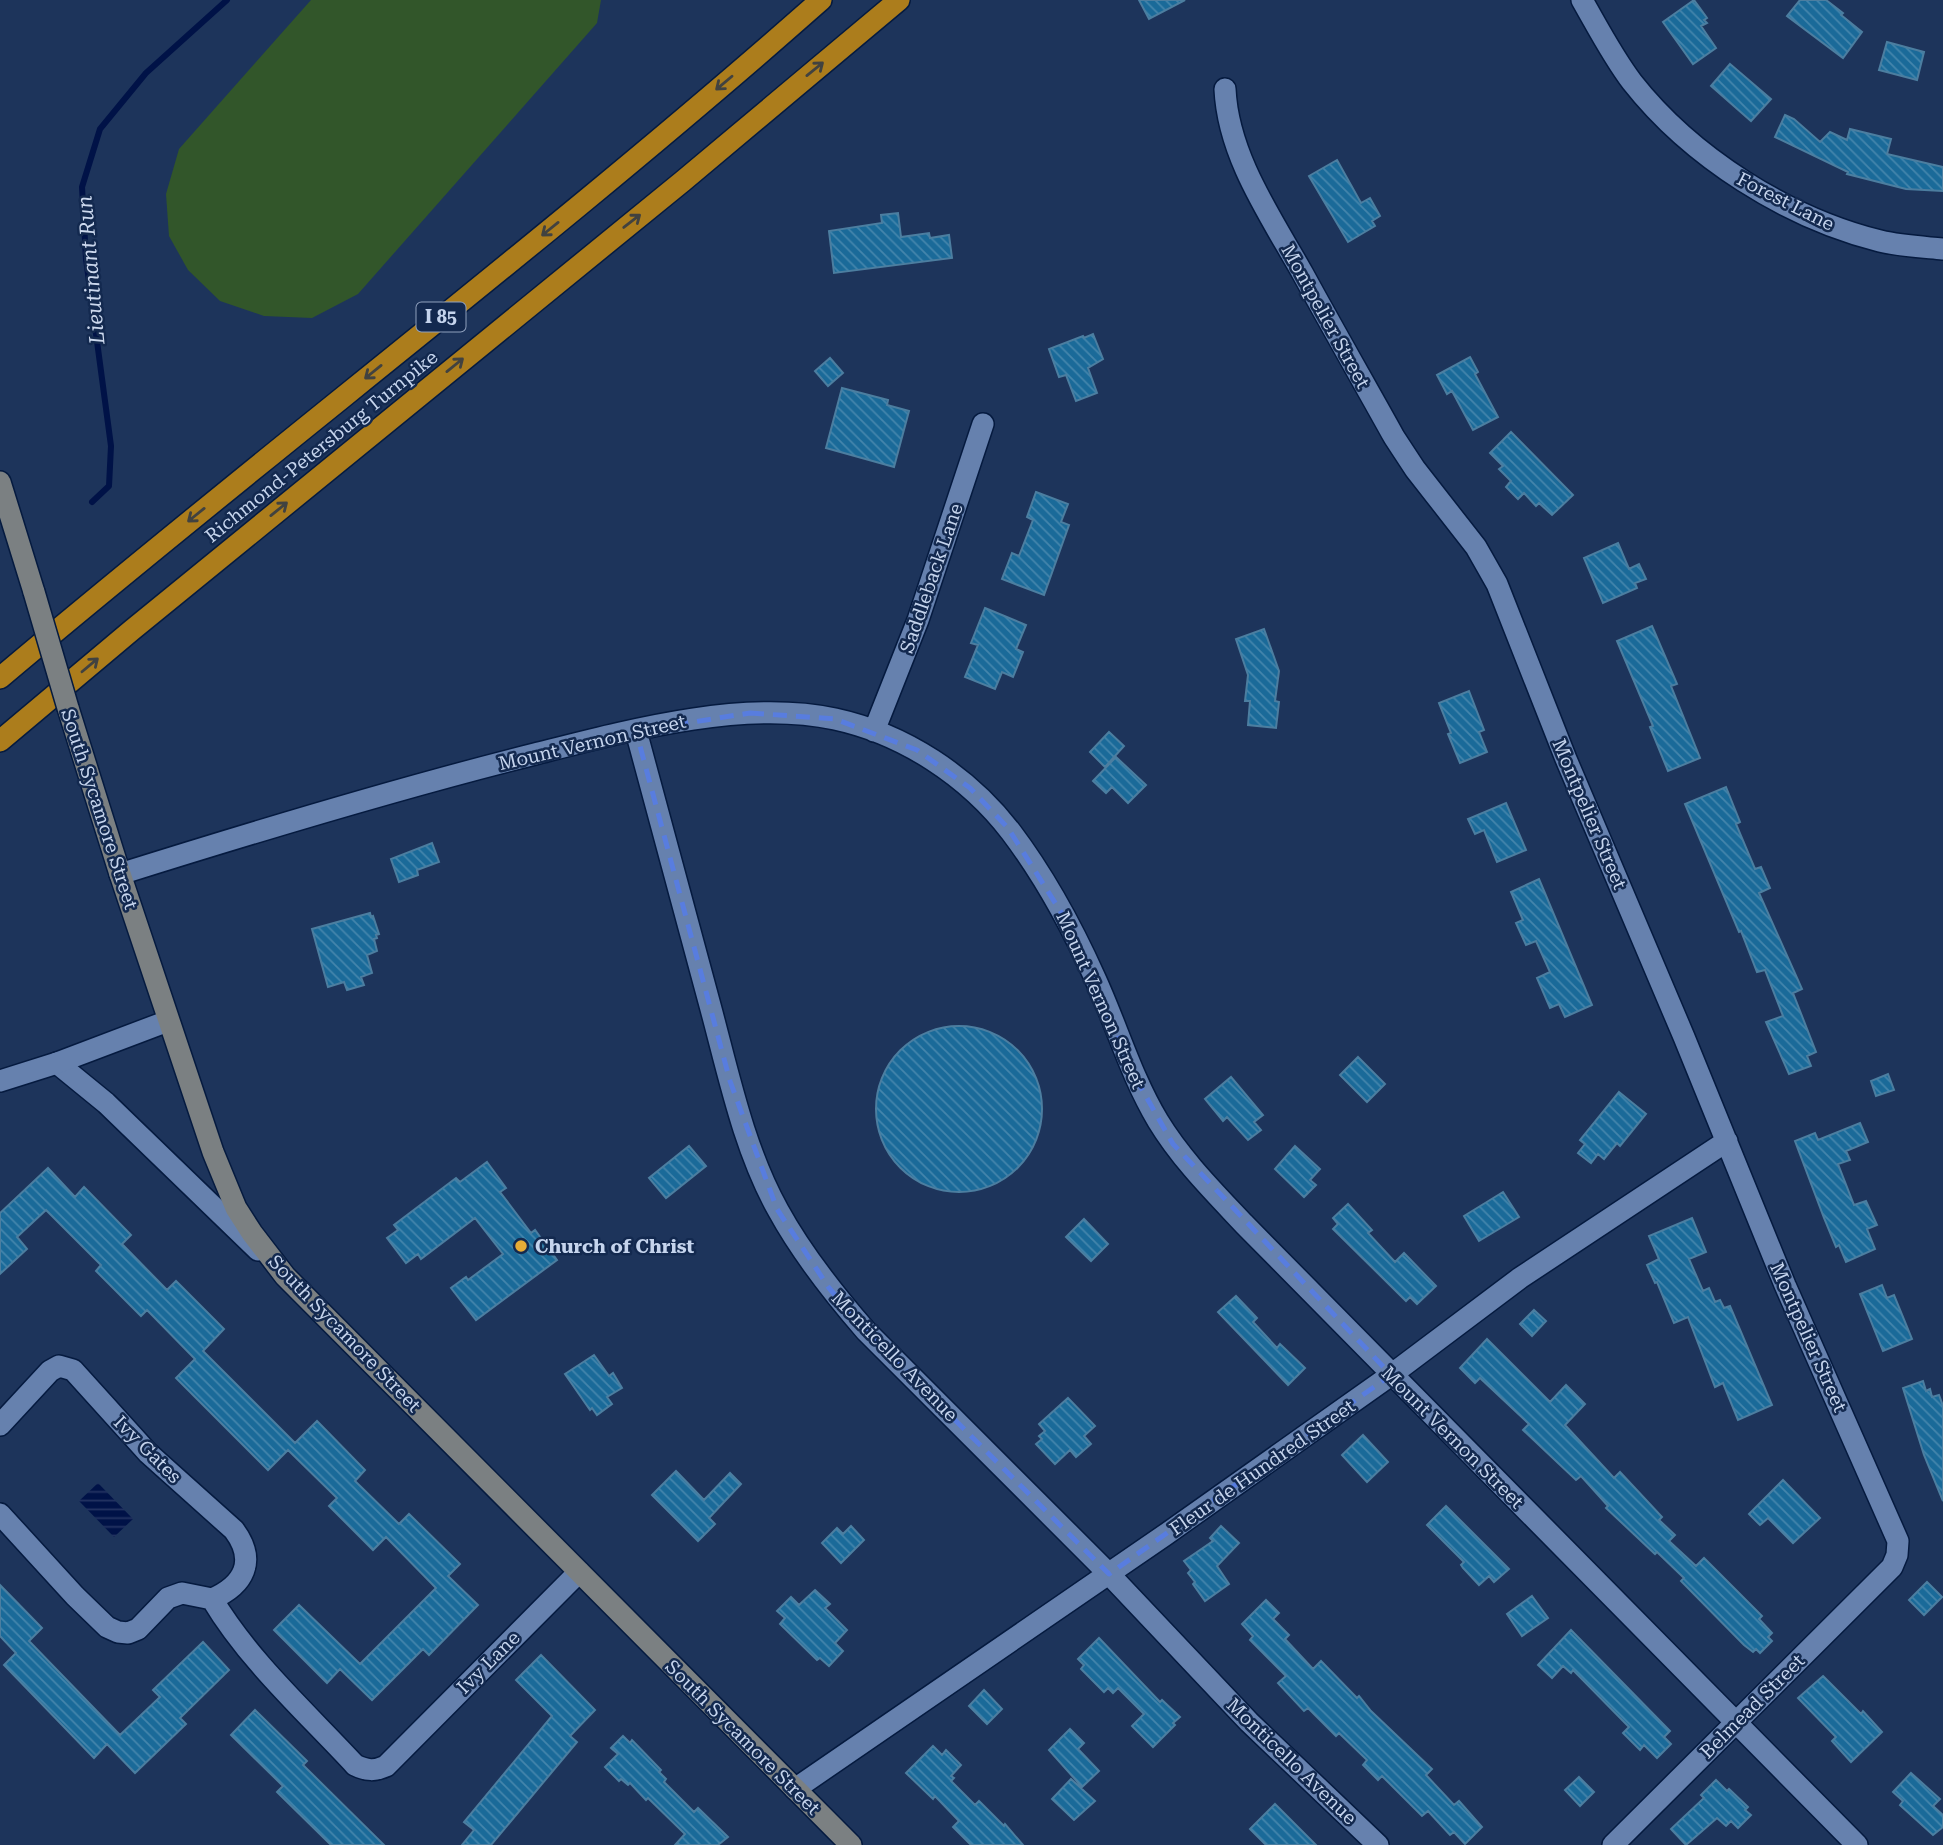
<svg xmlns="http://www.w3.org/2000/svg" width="1943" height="1845" viewBox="0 0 1943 1845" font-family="'Roboto Serif',serif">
<defs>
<pattern id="water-rules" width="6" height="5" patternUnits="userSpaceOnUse" patternTransform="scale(1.75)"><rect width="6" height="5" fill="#001247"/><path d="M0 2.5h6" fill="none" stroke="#243462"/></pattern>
<pattern id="building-back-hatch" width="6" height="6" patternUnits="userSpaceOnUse" patternTransform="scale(1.75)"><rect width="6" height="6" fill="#1a6a99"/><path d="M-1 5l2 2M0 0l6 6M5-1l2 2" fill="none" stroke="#4485ac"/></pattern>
</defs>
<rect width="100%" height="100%" fill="#1d345b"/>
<path fill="#32562a" d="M311,0h290l-4,23 -239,271 -46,24 -48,-2 -44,-15 -32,-31 -19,-34 -3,-42 13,-45z"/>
<path fill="url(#water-rules)" d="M98,1483l35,36 -19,18 -35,-36z"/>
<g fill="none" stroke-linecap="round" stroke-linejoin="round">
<path stroke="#001247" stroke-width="6" d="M92,502l17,-16 2,-40 -25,-187 -4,-72 18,-58 46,-56 81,-73"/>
</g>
<path fill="url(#building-back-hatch)" stroke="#4c7ea0" stroke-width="2" d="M1139,0h46l-36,19z
M1694,0l13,18 -3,2 3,3 -6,3 15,22 -23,16 -30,-42z
M1800,0h26l17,13 -2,2 21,17 -19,26 -56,-42z
M1887,42l37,10 -7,28 -38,-10z
M1730,64l41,35 -20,22 -40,-35z
M1785,115l9,4 26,23 10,-10 17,8 3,-11 41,10 -4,15 56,13v24l-37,-2 -59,-15 1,-2 -73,-35z
M1337,160l24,43 9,-5 10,18 -8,5 3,5 -27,16 -39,-66z
M898,213l3,24 28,-4 1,5 19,-3 3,23 -118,15 -5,-42 53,-8 -1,-8z
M1093,334l10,25 -15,9 9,25 -21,8 -10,-26 -7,2 -10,-28 34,-13 1,2z
M1470,357l8,15 -3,2 23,43 -25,13 -21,-39 -5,3 -10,-19z
M830,358l13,15 -15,13 -13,-15z
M842,388l46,12 -1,5 22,6 -15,56 -68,-19z
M1511,432l62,63 -21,20 -13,-12 -3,3 -12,-13 -6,6 -12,-12 5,-6 -12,-12 4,-3 -13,-13z
M1036,492l32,12 -7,18 8,3 -25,70 -42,-16 10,-26 7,3 14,-36 -6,-3z
M1618,543l11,26 10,-5 7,15 -11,4 2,5 -34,15 -19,-45z
M985,608l41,17 -10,24 7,3 -10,25 -11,-5 -7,17 -30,-12 13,-32 -7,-2z
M1652,626l25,58 -6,2 29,72 -32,13 -18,-44 3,-1 -36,-85z
M1264,629l15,42 -4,30 4,1 -3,26 -28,-3 2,-24h-5l3,-26 -12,-36z
M1469,691l15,39 -5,2 8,20 -27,11 -12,-29 3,-1 -12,-30z
M1109,732l15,14 -19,21 -15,-15z
M1116,757l30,28 -18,18 -16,-16 -6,6 -13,-12z
M1726,787l14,35 -4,2 19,45 6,-2 9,21 -11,5 43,96 -9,4 23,59 -9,4 4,10 -22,8 -23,-52 17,-6 -18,-46 -8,2 -16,-41 -2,1 -54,-128z
M1506,803l20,47 -29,12 -13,-32 -9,4 -7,-15z
M432,843l7,19 -22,8 1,5 -19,7 -8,-23z
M1539,879l53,126 -27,12 -6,-13 -9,4 -13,-30 13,-6 -14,-31 -10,4 -10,-22 7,-3 -12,-28z
M370,913l1,4 2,-1 6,18 -3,1 1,3 -3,1 3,12 -10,4 5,18 -11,4 3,8 -17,5 -3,-8 -16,5 -16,-58z
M876 1109a83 83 0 1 1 166 0a83 83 0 1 1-166 0Z
M1358,1057l27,27 -18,18 -27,-27z
M1888,1074l6,16 -18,6 -5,-15z
M1231,1077l32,38 -9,7 7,8 -13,10 -21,-23 -4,4 -18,-22z
M1619,1092l27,22 -26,32 -3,-3 -13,16 -6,-5 -7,9 -13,-10 7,-9 -5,-4z
M1860,1123l8,19 -22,9 4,9 -12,4 16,41 12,-4 11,24 -10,4 8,20 -29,13 -7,-17 -3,2 -12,-29 -29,-77 20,-8 3,7z
M689,1146l17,20 -40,32 -17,-20z
M1295,1146l25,23 -10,11 6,5 -12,12 -29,-28z
M487,1162l19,26 -6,4 31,41 4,-3 22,30 -81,60 -25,-32 15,-11 2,3 35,-26 -28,-36 -54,41 -3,-5 -12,9 -19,-25 11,-8 -4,-5 62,-47 4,4z
M48,1168l27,29 9,-10 47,48 -9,9 45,46 9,-9 48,48 -21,22 92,92 22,-22 48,49 -10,11 44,43 10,-10 51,50 -12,12 30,29 -49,50 -6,-6 -51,51 -32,-31 -13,14 -53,-53 25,-25 61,59 76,-76 -50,-51 -13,13 -44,-44 8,-8 -49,-48 -20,20 -92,-92 19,-19 -48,-49 -6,6 -45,-45 5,-6 -55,-55 -29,27 10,12 -27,25v-61z
M1503,1192l16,25 -40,24 -15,-25z
M1348,1204l24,26 -4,3 27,29 9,-9 32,33 -19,18 -7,-7 -4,4 -73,-72 5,-5 -5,-6z
M1692,1218l14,34 -17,7 14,32 6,-3 6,14 5,-2 4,8 6,-2 42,99 -34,15 -15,-37 -8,4 -27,-70 -14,6 -17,-41 -2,1 -8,-18 12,-6 -10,-23z
M1084,1219l24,25 -17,17 -25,-24z
M1882,1285l5,13 7,-3 18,44 -29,12 -23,-57z
M1236,1296l21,22 -4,4 24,26 3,-4 25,24 -17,17 -70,-73z
M1534,1310l12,11 -14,15 -12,-12z
M1487,1339l63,63 16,-17 19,19 -20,21 49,53 6,-6 42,45 -3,3 16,15 -6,6 27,25 8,-8 58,58 -3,3 13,14 -4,4 4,4 -12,12 -4,-4 -3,3 -9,-7 -63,-64 3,-3 -27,-26 -2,2 -49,-46 2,-2 -27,-30 -5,4 -53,-50 6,-6 -49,-46 -5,5 -15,-15z
M594,1355l15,21 4,-3 9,15 -15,9 5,7 -15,11 -5,-7 -2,2 -25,-36z
M1923,1381l3,10 4,-2 2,8 7,-2 4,11v95l-19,-46 -21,-67z
M1068,1398l27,28 -11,10 7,8 -15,13 -6,-7 -15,14 -19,-20 6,-5 -3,-3 6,-5 -6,-7z
M1363,1435l25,27 -21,20 -25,-27z
M676,1471l28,29 26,-27 11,11 -32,34 6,6 -17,17 -46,-46z
M1783,1480l37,38 -27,25 -25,-25 -8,7 -11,-11z
M1446,1506l63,63 -15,13 -5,-6 -10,9 -16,-17 -2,-3 3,-3 -37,-37z
M851,1526l13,14 -23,23 -19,-20 15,-15 6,6z
M1221,1526l18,17 -22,23 12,18 -24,17 -12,-17 2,-2 -7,-9 3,-3 -7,-9 29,-20 -3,-3z
M1927,1582l15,15 -18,18 -15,-15z
M0,1585l42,43 -13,13 91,94 40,-38 -7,-7 50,-48 26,28 -49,48 6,6 -51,49 -28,-29 -13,14 -90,-93 12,-12 -16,-17z
M815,1590l15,14 -5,4 22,22 -12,13 8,8 -14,15 -9,-8 -3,2 -37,-36 5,-6 -8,-7 14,-14 8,8z
M1532,1596l16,22 -26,18 -15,-22z
M1266,1600l13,13 -6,6 16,16 -4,4 28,30 8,-8 36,37 2,-2 12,15 61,58 -6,6 28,30 5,-4 23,26 -17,17 -11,-12 -4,3 -22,-24 -6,5 -40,-40 -4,4 -15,-15 4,-5 -28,-27 -3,3 -28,-28 -4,3 -26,-28 8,-7 -36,-36 3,-4 -11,-12z
M1571,1630l99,101 -6,6 7,7 -14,14 -13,-13 -4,5 -17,-17 6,-6 -56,-57 -2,3 -8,-7 -11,12 -14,-13z
M1099,1638l61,64 2,-2 18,17 -7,6 2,2 -22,22 -21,-21 12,-12 -26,-26 -5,5 -5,-5 -4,4 -23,-23 3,-4 -6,-6z
M541,1655l54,55 -25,26 7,6 -86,103h-29l12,-15 -10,-8 88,-106 -36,-36z
M1823,1676l38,38 2,-3 19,21 -31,30 -19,-21 4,-4 -38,-39z
M984,1690l18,19 -15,15 -18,-18z
M255,1710l52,51 -4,4 81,80h-53l-54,-53 6,-6 -52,-51z
M1070,1729l14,14 -6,6 21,22 -17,16 -33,-37z
M623,1736l7,7 2,-3 29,30 -2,2 7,7 -2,3 30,30 4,-4 30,29 -10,8h-43l10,-11 -37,-36 -2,2 -16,-17 -2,2 -7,-6 -2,2 -14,-14 13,-13 -7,-6z
M933,1746l9,9 4,-5 15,15 -10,11 3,2 -3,3 24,24 4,-4 25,25 1,-2 18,21h-52l-18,-18 6,-6 -24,-25 -2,3 -27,-26z
M1911,1773l29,26 -7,7 10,9v12l-10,8 -33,-30 3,-4 -10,-9z
M1579,1777l15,15 -14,14 -15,-16z
M1071,1779l24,22 -21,19 -22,-21z
M1716,1780l11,11 2,-2 19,18 -3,3 6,5 -13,13 -7,-7 -5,5 -9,-8 -31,27 -15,-16 33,-31 -3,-3z
M1275,1804l41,41h-50l-16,-16z"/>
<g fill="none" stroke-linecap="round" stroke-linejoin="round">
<g stroke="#051a3f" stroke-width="24">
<path id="minor" d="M1582,0c16,28 31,57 50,82 59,75 155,136 248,159 20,5 42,6 63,8
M1225,89c3,67 46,128 78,185 30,55 61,109 91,163l21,32 61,78 21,37 69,175 118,278 101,248 113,256 -1,14 -5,12 -279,278
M636,731c25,93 50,185 75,278 18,67 33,140 67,201 24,44 55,83 88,121l243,243 140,148 129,123
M874,731l44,-111 65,-196
M120,874c137,-43 275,-85 415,-120 91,-23 207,-55 300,-35 69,15 133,57 176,113 34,45 61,95 84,146 22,48 36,98 63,143 23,38 56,71 86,103l613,621
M57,1063l49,40 152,147
M0,1425l50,-54 9,-5 14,4 75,83 86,77c23,31 10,55 -22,69
M0,1514l75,82 32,31 11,5 10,1 10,-4 30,-31 14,-5 30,6c37,62 94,113 143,166 12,6 20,6 31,1l193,-194
M795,1789l370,-254 226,-160 129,-97 207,-137"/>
</g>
<g stroke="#051a3f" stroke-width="24">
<path id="tertiary" d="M0,1081l57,-18 111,-42"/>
</g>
<g stroke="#051a3f" stroke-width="24">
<path id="secondary" d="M0,482l34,110
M68,708l52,166 93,278 23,56 16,25 33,43 566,569"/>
</g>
<g stroke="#051a3f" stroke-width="24">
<path id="motorway" d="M0,678c271,-229 555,-443 821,-678
M0,741l132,-111 551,-449 216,-181"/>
</g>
<use href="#minor" stroke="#6681ae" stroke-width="21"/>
<use href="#tertiary" stroke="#6681ae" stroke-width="21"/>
<use href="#secondary" stroke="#7b8082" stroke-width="21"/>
<use href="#motorway" stroke="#ac7d1c" stroke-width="21"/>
<g stroke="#051a3f" stroke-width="24" stroke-linecap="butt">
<path id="secondary-bridge" d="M34,592l34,116"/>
</g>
<use href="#secondary-bridge" stroke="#7b8082" stroke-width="21"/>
</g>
<defs><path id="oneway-shaft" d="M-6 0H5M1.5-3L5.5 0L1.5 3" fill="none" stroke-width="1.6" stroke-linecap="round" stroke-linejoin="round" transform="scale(1.75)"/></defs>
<g stroke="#414240">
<use href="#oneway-shaft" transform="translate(815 69) rotate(-39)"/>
<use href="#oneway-shaft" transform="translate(724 83) rotate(140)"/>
<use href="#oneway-shaft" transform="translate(632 221) rotate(-38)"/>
<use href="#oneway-shaft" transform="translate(550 229) rotate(141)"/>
<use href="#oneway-shaft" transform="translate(455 365) rotate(-39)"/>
<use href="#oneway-shaft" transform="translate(373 372) rotate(141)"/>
<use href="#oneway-shaft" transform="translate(279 509) rotate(-39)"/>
<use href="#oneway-shaft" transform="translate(196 515) rotate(141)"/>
<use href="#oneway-shaft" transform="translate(90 665) rotate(-40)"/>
</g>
<path fill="none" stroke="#587ddf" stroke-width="5" stroke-dasharray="14 9" stroke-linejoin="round" d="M750,713l85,6 82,31 53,38 38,40 63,100 64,149 38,67 218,231 -282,199 -243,-243 -37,-43 -52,-79 -47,-128 -94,-350z"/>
<circle fill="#e7ac36" stroke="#13294f" stroke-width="2.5" cx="521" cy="1246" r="7"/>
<g text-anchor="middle" stroke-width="5" stroke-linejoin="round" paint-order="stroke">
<rect fill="#13294f" stroke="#90a1be" stroke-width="2" x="416.5" y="302.5" width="49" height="29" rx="5"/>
<g font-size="18" font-weight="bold" fill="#c5d4ed">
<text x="441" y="323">I 85</text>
</g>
<g font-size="19" fill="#c5d4ed" stroke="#13294f">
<text transform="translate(1786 201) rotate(27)" y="7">Forest Lane</text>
<text transform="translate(1326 316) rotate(61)" y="7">Montpelier Street</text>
<text transform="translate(321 446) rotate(-39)" y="7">Richmond-Petersburg Turnpike</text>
<text transform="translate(931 578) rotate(-71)" y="7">Saddleback Lane</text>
<text transform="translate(592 742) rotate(-13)" y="7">Mount Vernon Street</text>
<text transform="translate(100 809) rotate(72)" y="7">South Sycamore Street</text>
<text transform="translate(1590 814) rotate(67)" y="7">Montpelier Street</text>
<text transform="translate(1101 1000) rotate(66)" y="7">Mount Vernon Street</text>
<text transform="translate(345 1333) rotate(46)" y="7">South Sycamore Street</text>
<text transform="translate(1809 1337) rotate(66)" y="7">Montpelier Street</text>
<text transform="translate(895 1356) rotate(46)" y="7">Monticello Avenue</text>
<text transform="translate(1453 1437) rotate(45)" y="7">Mount Vernon Street</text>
<text transform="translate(148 1449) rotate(45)" y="7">Ivy Gates</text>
<text transform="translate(1262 1467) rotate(-35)" y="7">Fleur de Hundred Street</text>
<text transform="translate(488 1662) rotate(-45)" y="7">Ivy Lane</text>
<text transform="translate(1752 1706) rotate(-45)" y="7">Belmead Street</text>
<text transform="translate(743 1737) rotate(45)" y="7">South Sycamore Street</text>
<text transform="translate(1292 1761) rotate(44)" y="7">Monticello Avenue</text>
</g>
<g font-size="19" font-weight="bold" fill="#c5d4ed" stroke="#13294f" text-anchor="start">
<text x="535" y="1253">Church of Christ</text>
</g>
<g font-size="21" font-style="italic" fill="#ccd8ed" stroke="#13294f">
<text transform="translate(91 270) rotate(-95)" y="7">Lieutinant Run</text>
</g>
</g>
</svg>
